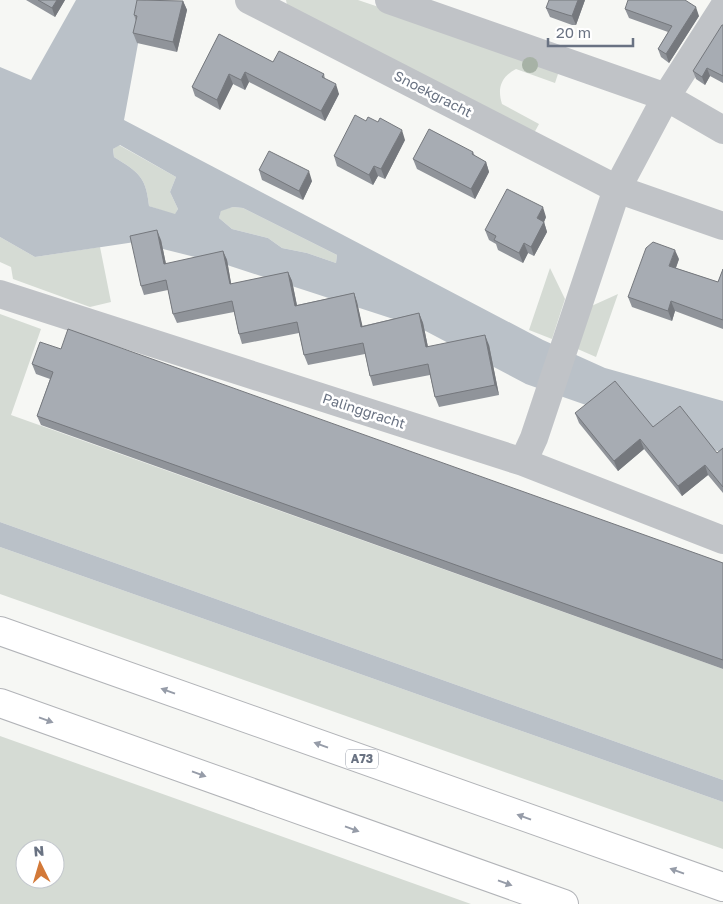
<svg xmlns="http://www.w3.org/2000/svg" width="723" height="904" viewBox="0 0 723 904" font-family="'Golos Text',sans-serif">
<rect width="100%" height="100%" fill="#f6f7f4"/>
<path fill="#d5dbd4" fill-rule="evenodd" d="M286,0h72l202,68 -5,15 -39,-14c-15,8 -19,19 -14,35l37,20 -6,11 -246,-130z
M119,145l57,32 -6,15 8,17 -3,6 -26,-9c-3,-30 -11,-34 -35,-49l-1,-8z
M233,207l10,1 94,47 -1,8 -29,-10 -25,-5 -14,-10 -36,-9 -13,-11 2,-8z
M0,237l35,20 65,-10 11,55 -21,5 -77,-28 -2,-12 -11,-5z
M550,268l15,31 -13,40 -23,-9z
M618,294l-22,63 -23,-10 14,-39z
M0,314l41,15 -30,86 712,254v111l-723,-258z
M0,547l723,255v47l-723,-255z
M0,736l471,168h-471zM25,849h30v30h-30z"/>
<path fill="#bac1c8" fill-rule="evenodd" d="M76,0h70l-22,120 419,220 62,28 118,33v52l-197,-69 -108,-57 -191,-62 -92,-23 -100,15 -35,-20v-170l31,13zM120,145l56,32 -6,15 8,17 -3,5 -26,-8c-3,-30 -11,-34 -35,-49l-1,-8zM233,207l10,1 94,47 -1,8 -29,-10 -25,-5 -14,-10 -36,-9 -13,-11 2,-7z
M0,522l723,258v22l-723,-255z"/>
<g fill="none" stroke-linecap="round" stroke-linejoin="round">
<g stroke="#b2b4b8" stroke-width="30">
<path id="highway" d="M0,631l723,256
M0,703l564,201"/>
</g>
<path stroke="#c0c3c7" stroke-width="28" d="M249,0l368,189 106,37
M389,0l277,97 57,33
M0,294l523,168 200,78
M523,462l11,-24 83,-249 49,-92 57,-89"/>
<use href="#highway" stroke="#fff" stroke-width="28"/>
</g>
<circle fill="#a7b2a6" cx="530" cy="65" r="8"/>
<path fill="#90949a" d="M26,0h39l-10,17z
M585,0l-9,25h-4l-22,-8 -4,-9z
M183,1l4,9 -10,42 -40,-9 -4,-10 3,-12 -2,-6z
M625,9l74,7 -30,47 -8,-6 -3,-8 10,-17 -39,-14z
M723,25v58l-13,-7 -5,9 -9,-6 -3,-8z
M219,34l54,28 51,12 1,5 14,15 -14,27 -76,-39 -4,8 -12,-6 -13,26 -25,-14 -3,-9z
M405,140l-20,39 -7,-3 -5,9 -36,-19 -3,-10z
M473,152l2,4 11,6 3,10 -14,27 -58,-30 -4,-10z
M259,170l53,11 -9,19 -41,-20z
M546,217l-2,5 3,10 -13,24 -6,-3 -5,10 -25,-13 -2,-6 -7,-4 -4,-10z
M161,240l5,24 57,-13 4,9 4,24 57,-12 4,9 5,24 57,-12 3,9 5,24 57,-13 4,10 5,24 61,-2 10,50 -60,12 -4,-10 -5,-22 -57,11 -3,-10 -5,-22 -57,11 -4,-10 -5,-22 -57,11 -3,-10 -5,-22 -57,11 -4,-9 -5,-24 -24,5 -3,-9z
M679,259l-3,9 42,14 5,-13v60l-48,-18 -3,10 -40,-14 -4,-10z
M61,349l662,214v106l-682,-244 -4,-9 13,-37 -14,-5 -4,-10z
M575,413l78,14 64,26 6,-5v45l-15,-18 -26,21 -38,-47 -26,22 -39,-48z"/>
<path fill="#75787d" d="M57,0h8l-10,17 -3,-9z
M578,0h7l-9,25 -4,-9z
M183,1l4,9 -10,42 -4,-10z
M696,7l3,9 -30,47 -3,-9z
M707,68l3,8 -5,9 -3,-8z
M245,72l4,10 -4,8 -4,-10z
M229,74l4,10 -13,26 -3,-10z
M336,84l3,10 -14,27 -4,-10z
M402,130l3,10 -20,39 -4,-10z
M486,162l3,10 -14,27 -4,-10z
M374,166l4,10 -5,9 -4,-10z
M309,171l3,10 -9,19 -4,-9z
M543,207l3,10 -2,5 3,10 -13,24 -3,-9 6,-29z
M157,230l4,10 7,34 -4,-10z
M524,243l4,10 -5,10 -4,-10z
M675,250l4,9 -6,16 -4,-9z
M223,251l4,9 6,34 -3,-10z
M288,272l4,9 7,35 -4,-10z
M354,293l3,9 8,35 -4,-10z
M671,301l4,10 -3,10 -4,-10z
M419,313l4,10 7,34 -4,-10z
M485,335l4,10 10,50 -4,-10z
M640,439l4,10 -26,22 -4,-10z
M705,465l3,10 -26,21 -4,-10z"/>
<path fill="#a7acb3" stroke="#75787d" d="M38,0h19l-5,8z
M137,0l46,1 -10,41 -40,-9 4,-17 -3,-1z
M549,0h29l-6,16 -4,-1 -22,-7z
M628,0h57l11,7 -30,47 -8,-5 14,-23 -47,-17z
M722,25h1v51l-16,-8 -5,9 -9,-6z
M219,34l54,28 6,-11 45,23 -2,3 14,7 -15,27 -76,-39 -4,8 -12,-6 -12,26 -25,-13z
M355,115l11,6 2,-4 10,5 2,-4 22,12 -21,39 -7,-3 -5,9 -35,-19z
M429,129l44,23 -1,2 14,8 -15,27 -58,-30z
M269,151l40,20 -10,20 -40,-21z
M507,189l36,18 -6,11 7,4 -13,25 -7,-4 -5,10 -25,-13 2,-4 -11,-6z
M157,230l7,34 59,-13 7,33 58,-12 7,34 59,-13 7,34 58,-14 7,34 59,-12 10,50 -60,12 -7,-33 -58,12 -7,-33 -59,12 -7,-33 -58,12 -7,-33 -59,13 -7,-34 -25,6 -11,-50z
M653,242l22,8 -6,16 49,16 5,-13v51l-52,-19 -3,10 -40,-14 18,-49z
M68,329l655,234v97l-686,-244 16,-44 -21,-8 8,-22 21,7z
M615,381l38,46 27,-21 37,47 6,-5v39l-18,-22 -27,21 -38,-47 -26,22 -39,-48z"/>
<defs><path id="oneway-solid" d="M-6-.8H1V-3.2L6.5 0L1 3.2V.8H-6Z" transform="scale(1.25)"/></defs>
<g fill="#969ca8">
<use href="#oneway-solid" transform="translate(168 691) rotate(-160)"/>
<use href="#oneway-solid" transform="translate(46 720) rotate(20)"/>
<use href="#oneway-solid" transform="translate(321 745) rotate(-160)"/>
<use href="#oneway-solid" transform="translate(199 774) rotate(20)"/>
<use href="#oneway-solid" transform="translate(524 817) rotate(-160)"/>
<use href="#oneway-solid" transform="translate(352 829) rotate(20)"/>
<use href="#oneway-solid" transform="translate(677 871) rotate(-160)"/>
<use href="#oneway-solid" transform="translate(505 883) rotate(20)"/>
</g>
<g text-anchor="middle" stroke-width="5" stroke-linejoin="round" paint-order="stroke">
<rect fill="#fff" stroke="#969ca8" stroke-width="1" x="346" y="749.5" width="32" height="19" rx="4"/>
<g font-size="12" font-weight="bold" fill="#697282">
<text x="362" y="763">A73</text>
</g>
<g font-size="14" fill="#697282" stroke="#fff">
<text transform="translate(433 94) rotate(27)" y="5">Snoekgracht</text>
<text transform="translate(364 411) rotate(18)" y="5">Palinggracht</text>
</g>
</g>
<g transform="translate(40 864) rotate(355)"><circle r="24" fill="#ffffff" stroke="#c3c7cd"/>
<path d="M0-4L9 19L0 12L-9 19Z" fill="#d37938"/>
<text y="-8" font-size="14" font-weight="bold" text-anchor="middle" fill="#697282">N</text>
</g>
<path d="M548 38v8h85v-8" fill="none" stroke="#697282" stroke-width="2.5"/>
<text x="556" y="38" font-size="15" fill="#697282" stroke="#ffffff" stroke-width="4" paint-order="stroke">20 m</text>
</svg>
